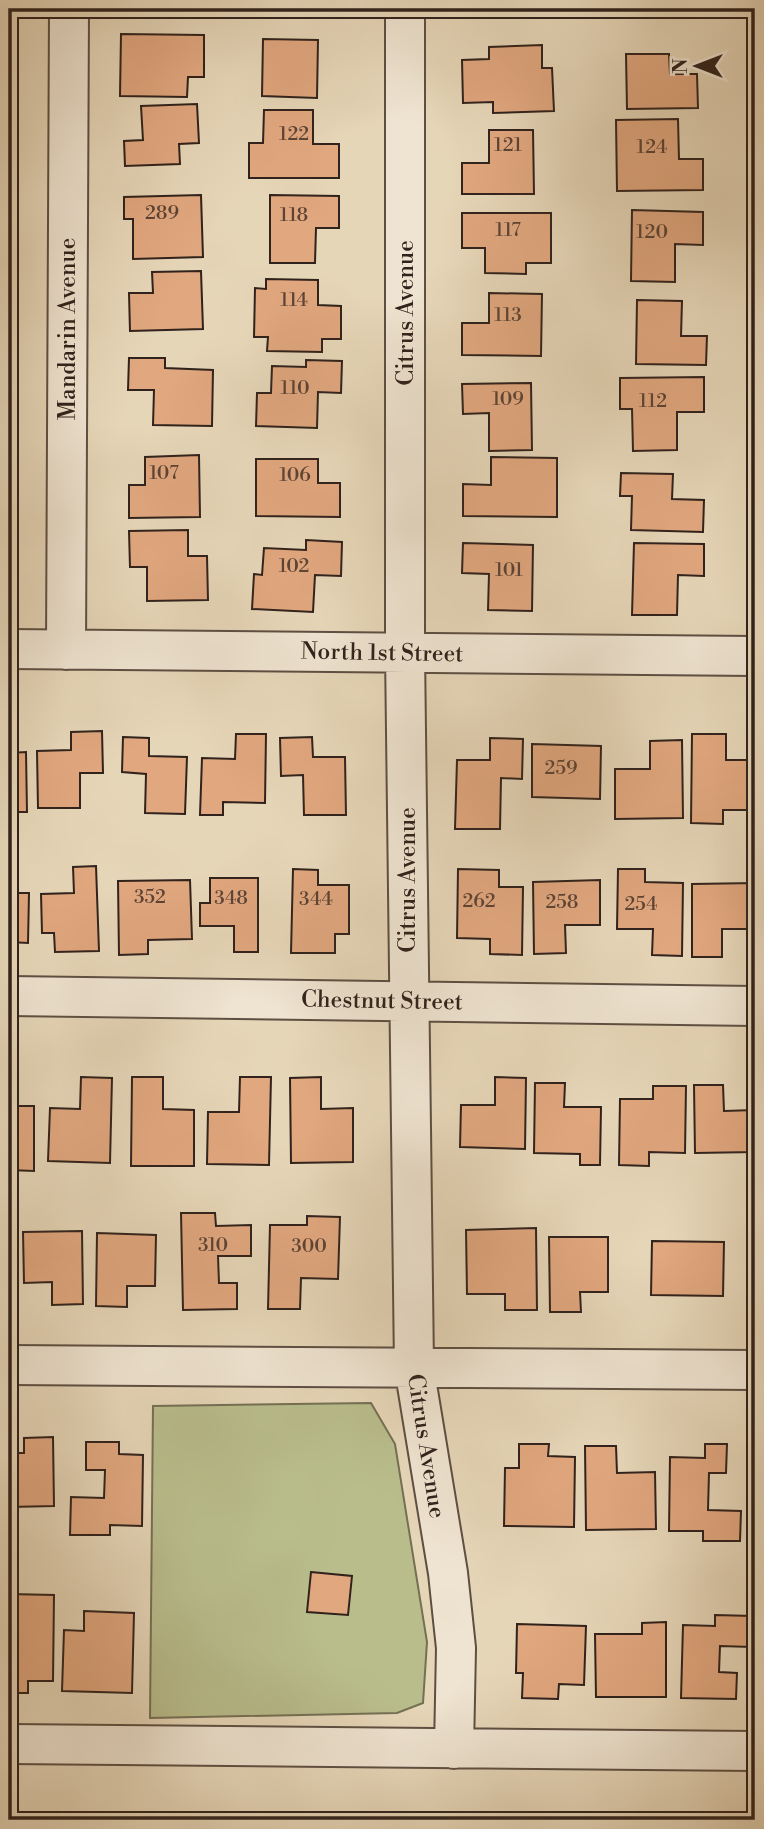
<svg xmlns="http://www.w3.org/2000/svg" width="764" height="1829" viewBox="0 0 764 1829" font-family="'Libre Bodoni',serif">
<rect width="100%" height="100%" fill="#e6d6b8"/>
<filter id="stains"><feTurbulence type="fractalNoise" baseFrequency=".00286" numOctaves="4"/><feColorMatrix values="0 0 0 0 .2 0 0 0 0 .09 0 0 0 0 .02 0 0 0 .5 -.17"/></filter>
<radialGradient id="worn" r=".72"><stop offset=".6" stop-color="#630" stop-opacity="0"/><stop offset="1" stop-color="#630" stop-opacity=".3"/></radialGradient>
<path fill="#b9bd8c" stroke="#747054" stroke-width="2" d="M371,1403l24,41 32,198 -4,61 -26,10 -247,5 3,-312z"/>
<path fill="#e1a77f" stroke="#30221c" stroke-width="2" d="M121,34l83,1v42h-16l-1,20 -67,-1z
M263,39l55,1 -1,58 -55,-2z
M542,45v23h10l2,43 -61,2v-11l-30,1 -1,-43 27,-1v-12z
M626,54h43l1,20h27l1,34 -71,1z
M197,104l2,39 -20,1 1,20 -55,2 -1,-25 19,-1 -2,-34z
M264,110h49v34h26v34h-90v-35h14z
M678,119l1,40h24v31l-86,1 -1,-71z
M489,130h44l1,64h-72v-31h27z
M201,195l2,62 -70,2v-40h-9v-22z
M270,195l69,1v32h-23l-1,35h-45z
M632,210l71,2v33l-28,-1v38l-44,-1z
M462,213h89v50h-25v11l-41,-1v-25h-23z
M201,271l2,58 -73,2 -1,-38h24l-1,-21z
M266,279l52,1v25l23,1v33h-19v13l-55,-1 1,-14h-14l1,-49 11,1z
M489,293l53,1 -1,62 -79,-1v-32h27z
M637,300l45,1 -1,35h26l-1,29 -70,-1z
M129,358h36v10l48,2 -1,56 -59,-1 1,-35h-26z
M306,360l36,1 -1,32 -23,-1 -1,36 -61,-2 1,-33h14l1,-27 34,1z
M704,377v35h-27v38l-44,1 -1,-42h-12v-31z
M531,383l1,67 -43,1v-38l-26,1 -1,-30z
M199,455l1,62 -71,1v-33h16v-28z
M491,457l66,1v59l-94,-1v-32l28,1z
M256,459h62v24h22v34l-84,-1z
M621,473l52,1 -1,25 32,1 -1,32 -72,-2 1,-34h-12z
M188,530v26h19l1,44 -61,1v-34h-17l-1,-36z
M306,540l36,2 -1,34 -26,-1 -2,37 -61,-3 2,-35 8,1 2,-27 42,2z
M463,543l70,2 -1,66 -44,-1 1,-36 -27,-1z
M634,543l70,1v32l-26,-1 -1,40h-45z
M102,731l1,42h-23v35h-42l-1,-57 34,-1v-18z
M236,734h30l-1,69 -42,-1v13h-23l2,-57 33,1z
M692,734h34v26h29v50h-32v14l-32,-1z
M123,737l26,1v18l38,1 -2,57 -40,-1 1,-39 -24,-2z
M312,737l1,20h32l1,58h-42l-1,-40 -22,1 -1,-38z
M490,738l33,1 -1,40 -21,-1 -1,51h-45l2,-69h33z
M682,740l1,78 -68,1v-50h35v-28z
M532,744l69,2 -1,53 -68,-2z
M26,752l1,60h-18v-59z
M96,866l3,85 -44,1 -1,-19h-12l-1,-39 33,-1 -1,-26z
M293,869l25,1v15h31v49h-14v19h-44z
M458,869l41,1v17h24l-1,68 -32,-1v-15l-33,-1z
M618,869h27v13l38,1 -1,73 -30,-1 1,-26h-36z
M210,878h48v74h-24v-26h-34v-23h10z
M190,880l2,59 -44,1v14l-29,1 -1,-74z
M600,880v45h-35l1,28 -32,1 -1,-72z
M755,883v46h-33v28h-30v-73z
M9,893h20l-1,50 -19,-1z
M81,1077l31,1 -2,85 -62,-2 2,-53 30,1z
M132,1077h31v32l31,1v56h-63z
M240,1077h31l-2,88 -62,-1 1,-52h31z
M321,1077v32l32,-1v54l-62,1 -1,-85z
M495,1077l31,1 -1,71 -65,-2 1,-42h34z
M535,1083h30l-1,24h37l-1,58h-20v-11l-46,-1z
M694,1085h29l1,26 31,-1v42l-60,1z
M653,1086h33l-1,67 -36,-1v14l-30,-1 1,-66h33z
M9,1106h25v65l-25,-1z
M181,1213h34l1,13 35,-1v31h-33l1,27h18v26l-54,1z
M307,1216l33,1 -2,62 -37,-1 -1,31h-32l2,-84h37z
M536,1228l1,82h-32v-16h-38l-1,-64z
M82,1231l1,73 -31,1v-23l-28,1 -1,-51z
M97,1233l59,2 -1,51h-28v21l-31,-1z
M549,1237h59v55h-28l1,20h-31z
M652,1241l72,1 -1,54 -72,-1z
M53,1437l1,69 -45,1v-54h15v-15z
M86,1442h33v12l24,1 -1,71 -32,-1v10h-40l1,-38 33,1 1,-28h-19z
M519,1444h30l-1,12 27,1 -1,70 -70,-1 1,-58h14z
M705,1444h22l-1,29h-17l-1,37 33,1 -1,30h-37v-10h-34l1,-74 35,1z
M585,1446h31l1,27 38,-1 1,57 -70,1z
M311,1572l41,4 -4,39 -41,-3z
M9,1594l45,1 -1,86h-25v12h-19z
M84,1611l50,2 -2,80 -70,-2 2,-61 20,1z
M715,1615l38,1 -1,31 -32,-1 -1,26 18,1 -1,26 -55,-1 2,-73 32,1z
M666,1622v75h-70l-1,-63h47v-11z
M517,1624l69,2 -2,59 -25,-1 -1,15 -36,-1 1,-25h-7z
M72,1812l39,1v7h-39z
M9,1814h8v6h-8z
M164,1818l32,1v1h-32z
M326,1818v2h-69z"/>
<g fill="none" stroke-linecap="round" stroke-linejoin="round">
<g stroke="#5e4f43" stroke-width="42">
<path id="minor" d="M405,9v643l9,715 34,206 8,75 -2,101
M9,649l746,7
M66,650l3,-641
M9,996l746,10
M9,1365l746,5
M9,1744l746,7"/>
</g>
<use href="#minor" stroke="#efe4d1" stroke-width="38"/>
</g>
<g text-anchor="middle" stroke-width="5" stroke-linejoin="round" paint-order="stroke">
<g font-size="19" fill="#5c4335">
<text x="294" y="140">122</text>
<text x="508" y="151">121</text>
<text x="652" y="153">124</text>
<text x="162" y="219">289</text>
<text x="294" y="221">118</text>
<text x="508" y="236">117</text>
<text x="652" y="238">120</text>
<text x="294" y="306">114</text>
<text x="508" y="321">113</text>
<text x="295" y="394">110</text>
<text x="508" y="405">109</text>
<text x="653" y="407">112</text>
<text x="164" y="479">107</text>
<text x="295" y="481">106</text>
<text x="294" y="572">102</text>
<text x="509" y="576">101</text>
<text x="561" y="774">259</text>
<text x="150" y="903">352</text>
<text x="231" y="904">348</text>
<text x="316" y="905">344</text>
<text x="479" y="907">262</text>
<text x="562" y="908">258</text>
<text x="641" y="910">254</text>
<text x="213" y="1251">310</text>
<text x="309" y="1252">300</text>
</g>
<g font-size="23" fill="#30221c" stroke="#efe4d1">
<text transform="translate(405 313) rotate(-90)" y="8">Citrus Avenue</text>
<text transform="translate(67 329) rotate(-90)" y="8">Mandarin Avenue</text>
<text transform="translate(382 652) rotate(1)" y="8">North 1st Street</text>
<text transform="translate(407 880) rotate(-90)" y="8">Citrus Avenue</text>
<text transform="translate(382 1000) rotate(1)" y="8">Chestnut Street</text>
<text transform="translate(427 1446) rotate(81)" y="8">Citrus Avenue</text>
</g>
</g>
<rect width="764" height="1829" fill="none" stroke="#e6d6b8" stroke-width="35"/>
<rect x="10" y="10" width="743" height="1808" fill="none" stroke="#30221c" stroke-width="3.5"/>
<rect x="18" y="18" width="729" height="1794" fill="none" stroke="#30221c" stroke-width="2"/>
<g transform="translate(697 66) rotate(270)" stroke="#efe4d1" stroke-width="5" paint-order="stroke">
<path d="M0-5L12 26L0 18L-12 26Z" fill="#30221c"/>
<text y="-10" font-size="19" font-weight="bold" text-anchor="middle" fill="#30221c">N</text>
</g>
<rect width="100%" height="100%" filter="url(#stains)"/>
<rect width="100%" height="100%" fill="url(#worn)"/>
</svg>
